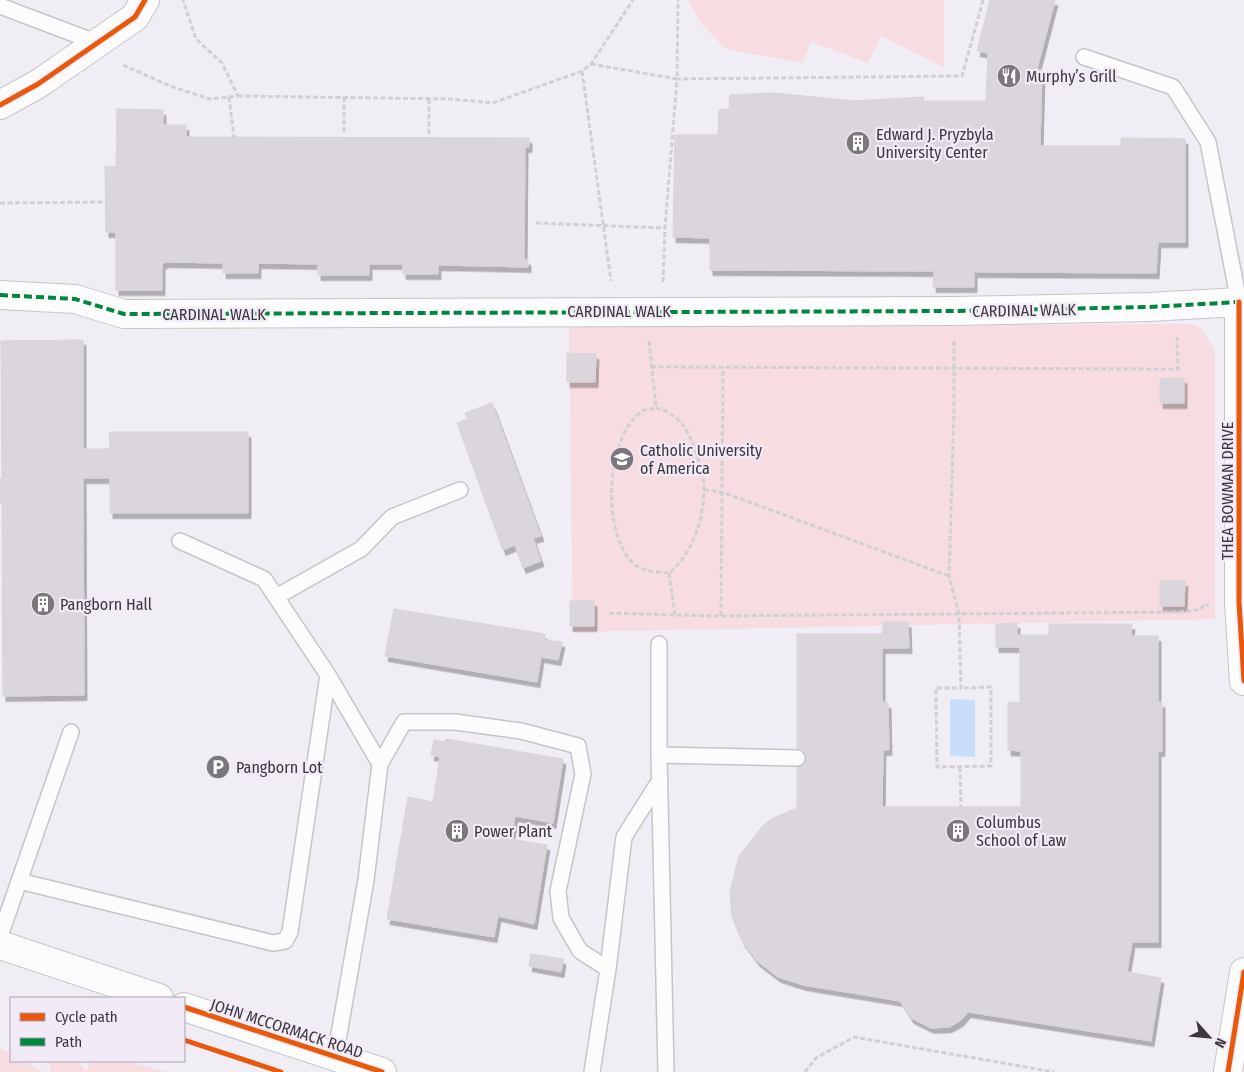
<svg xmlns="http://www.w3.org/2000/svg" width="1244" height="1072" viewBox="0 0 1244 1072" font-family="'Fira Sans Condensed',sans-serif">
<defs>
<filter id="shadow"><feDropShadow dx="3" dy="5.5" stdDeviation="0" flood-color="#0004"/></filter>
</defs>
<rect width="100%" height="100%" fill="#f1edf4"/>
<path fill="#f7dde1" d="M688,0h256v67l-63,-31 -13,27 -57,-21 -9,21 -77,-14 -24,-26z
M1192,324l10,5 13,22v268l-642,13 -4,-305z
M0,1048l11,6v7h12l21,11h-44z
M50,1061h28l8,10 6,-10h34l41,11h-117z"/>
<path fill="#c9defa" d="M950,699l25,1v57l-25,-1z"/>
<path fill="#dad6db" stroke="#d7d3d7" filter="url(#shadow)" d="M990,0h65l-18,69 5,1 -2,76h81v-8l64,1v103h-27l-2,31 -182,-1v15h-41l1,-16 -224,-1v-32l-37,-1 2,-102h43l1,-25 10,-1 1,-14 44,-2 79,8 71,-4 -1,4h63l2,-48 -11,-2z
M117,109l46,1v15h23v12l343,1v9h-4l-1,112 4,1v7l-90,-2v9h-35v-10h-34v11h-51v-11l-60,-1v10h-35v-10l-57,-1 -4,2v26h-46v-58h-10l-1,-66 11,1z
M83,340v109h27l-1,-17h139v81h-138v-35h-27l1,217 -81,1 -1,-193h-2v-24h2l-1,-138z
M567,353l29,1 -1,28h-28z
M1184,378v25h-24v-24z
M492,403l49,133 -8,2 8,23 -18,7 -8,-23 -12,5 -46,-127 11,-4 -3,-6z
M1160,581h25l-1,25h-24z
M570,601h24v25h-24z
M394,609l151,25 -1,6 18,2 -4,18 -17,-3 -4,25 -152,-26z
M884,622h24l1,26h-27v54l6,1 1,47h-6l-1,57h139v-56l-13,-1v-48l12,1v-56h-24v-23l21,-1v12h32v-11h83l-1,12h27v66h4v49h-4v191h-26l-5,30 34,6 -10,63 -183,-29 -8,9 -11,6 -18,1 -20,-10 -11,-17 -97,-16 -25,-8 -21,-16 -15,-20 -10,-24 -2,-25 9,-36 23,-29 9,-8 26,-11v-174h85z
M446,739l117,20 -10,64 -38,-7 -4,23 36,6 -13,79 -36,-8 -4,21 -107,-18 21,-122 25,5 7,-45 -9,-2 3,-15 11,2z
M531,954l32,5 -2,13 -32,-6z"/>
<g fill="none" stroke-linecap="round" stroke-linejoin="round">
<g stroke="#c7c4c9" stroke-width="18">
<path id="lane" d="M0,6l98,37
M1084,57l89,30 35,55 31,160
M180,541l84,38 64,96 52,89
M276,597l85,-48 31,-32 68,-27
M659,644v111l7,317
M659,755l138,3
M19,881l254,62 12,-2 5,-9 38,-257
M0,936l71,-204
M335,1057l31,-177 14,-116 24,-42h51l66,9 57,15 5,28 -25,117 3,27 19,33 28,18
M592,1072l16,-103 16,-132 36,-57"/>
</g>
<g stroke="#c7c4c9" stroke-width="30">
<path id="street" d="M0,105l38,-21 97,-67 10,-17
M0,295l75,4 49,15 830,-3 195,-4 90,-5v300l5,79
M0,945l159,53
M184,1007l198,65
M1228,1072l16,-100"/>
</g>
<path stroke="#d1cfd2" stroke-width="3" stroke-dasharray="5 2.5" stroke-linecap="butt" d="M591,64l86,15 1,-79
M123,65l47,21 40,13 28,-3 -16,-33 -26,-24 -13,-39
M582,71l29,210
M238,96l213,3 42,4 89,-32 9,-7 42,-64
M229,97l5,40
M344,97v36
M429,134v-35
M0,203l106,-1
M536,223l129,5
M663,282l2,-54 12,-149 285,-3 21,-76
M649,341l7,67
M954,341v70l-5,165 10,38 2,74h-25l1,79 54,-1v-79l-30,1
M651,367l527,2 -1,-32
M656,408c22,5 32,21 39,42 4,13 10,28 9,41 -1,31 -12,63 -35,82 -11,-1 -24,-1 -34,-8 -34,-29 -30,-127 6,-153 4,-3 10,-3 15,-4z
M704,490l18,2 227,84
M669,573l6,42
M609,613l103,3 465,-4 23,-2 4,-5h5
M721,616l2,-249
M960,767l1,40
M805,1072l11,-14 38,-21 200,35"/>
<use href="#lane" stroke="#fdfcfd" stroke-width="15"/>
<use href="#street" stroke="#fdfcfd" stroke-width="28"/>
<path stroke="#00873e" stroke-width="4" stroke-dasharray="8 4" stroke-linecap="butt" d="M0,295l75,4 49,15 830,-3 195,-4 90,-5"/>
<g stroke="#f2eaf7" stroke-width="8">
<path id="cycleway" d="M0,105l38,-21 97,-67 10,-17
M1239,302v300l5,79
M184,1007l198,65
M184,1040l97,32
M1228,1072l16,-100"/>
</g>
<use href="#cycleway" stroke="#e8590c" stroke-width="5"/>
</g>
<defs>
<g id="restaurant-disc" transform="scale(1.25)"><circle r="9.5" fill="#7b777d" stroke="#f2eaf7"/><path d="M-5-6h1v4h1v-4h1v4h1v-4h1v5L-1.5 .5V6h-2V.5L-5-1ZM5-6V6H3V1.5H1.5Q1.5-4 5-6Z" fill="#fff"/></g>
<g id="building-disc" transform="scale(1.25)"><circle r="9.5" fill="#7b777d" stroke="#f2eaf7"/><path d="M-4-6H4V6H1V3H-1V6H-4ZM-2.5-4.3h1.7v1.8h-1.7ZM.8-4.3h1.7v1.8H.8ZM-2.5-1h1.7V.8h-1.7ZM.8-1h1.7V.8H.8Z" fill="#fff"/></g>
<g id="university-disc" transform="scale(1.25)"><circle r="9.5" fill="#7b777d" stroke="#f2eaf7"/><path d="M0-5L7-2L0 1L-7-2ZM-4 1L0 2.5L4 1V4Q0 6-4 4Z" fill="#fff"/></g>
<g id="parking-disc" transform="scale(1.25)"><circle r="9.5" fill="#7b777d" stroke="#f2eaf7"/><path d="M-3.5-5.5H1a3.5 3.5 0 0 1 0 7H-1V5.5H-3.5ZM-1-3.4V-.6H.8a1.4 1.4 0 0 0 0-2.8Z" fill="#fff"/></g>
</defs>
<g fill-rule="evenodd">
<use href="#restaurant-disc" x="1009" y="76"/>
<use href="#building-disc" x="858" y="143"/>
<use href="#university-disc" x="622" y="459"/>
<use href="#building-disc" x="43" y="604"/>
<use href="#parking-disc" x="218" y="767"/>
<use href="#building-disc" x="457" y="831"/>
<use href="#building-disc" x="958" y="831"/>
</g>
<g text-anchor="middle" stroke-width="4.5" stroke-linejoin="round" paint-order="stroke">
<g font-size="16" fill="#3b383d" stroke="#f2eaf7" text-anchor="start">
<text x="1026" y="82">Murphy’s Grill</text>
<text x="876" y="140">Edward J. Pryzbyla<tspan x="876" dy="18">University Center</tspan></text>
<text x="640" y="456">Catholic University<tspan x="640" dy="18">of America</tspan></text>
<text x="60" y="610">Pangborn Hall</text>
<text x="236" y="773">Pangborn Lot</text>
<text x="976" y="828">Columbus<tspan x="976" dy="18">School of Law</tspan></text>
<text x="474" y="837">Power Plant</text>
</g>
<g font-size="16" fill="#3b383d" stroke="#f2eaf7">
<text transform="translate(1024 310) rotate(-1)" y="6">CARDINAL WALK</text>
<text x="619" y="317">CARDINAL WALK</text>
<text x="214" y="320">CARDINAL WALK</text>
<text transform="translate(1227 491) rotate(-90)" y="6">THEA BOWMAN DRIVE</text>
<text transform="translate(287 1028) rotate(18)" y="6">JOHN MCCORMACK ROAD</text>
</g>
</g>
<rect x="10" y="997" width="175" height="65" fill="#f2eaf7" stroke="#a9a3ad"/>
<rect x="20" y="1013" width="25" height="8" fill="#e8590c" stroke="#a9a3ad"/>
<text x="55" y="1022" font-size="15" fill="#3b383d">Cycle path</text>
<rect x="20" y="1038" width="25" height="8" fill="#00873e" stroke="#a9a3ad"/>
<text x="55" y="1047" font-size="15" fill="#3b383d">Path</text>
<g transform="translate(1209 1037) rotate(117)" stroke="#f2eaf7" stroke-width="4" paint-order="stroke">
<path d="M0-4L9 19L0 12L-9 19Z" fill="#3b383d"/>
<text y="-8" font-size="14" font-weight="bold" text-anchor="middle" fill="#3b383d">N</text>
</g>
</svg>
